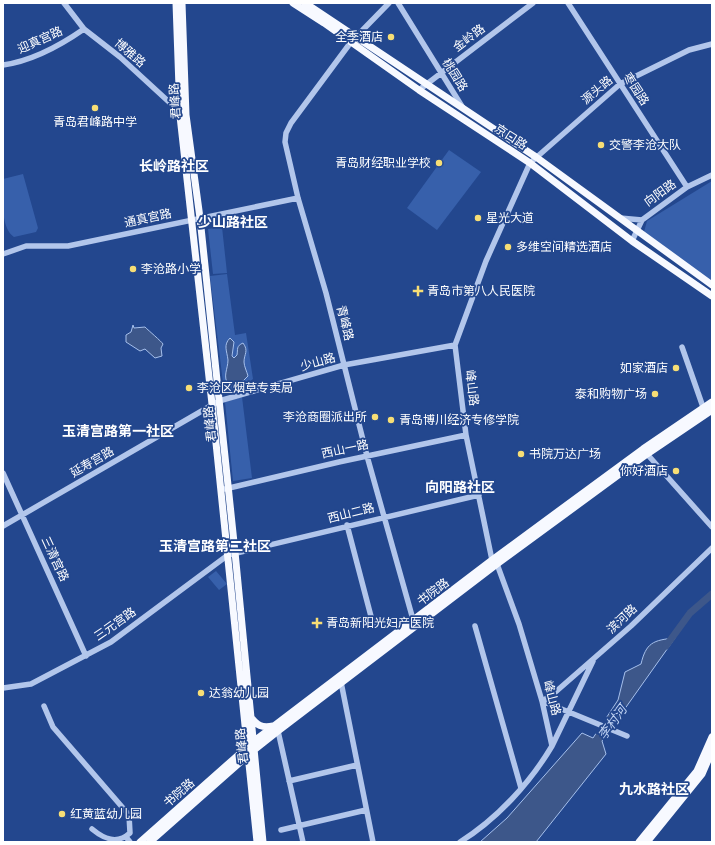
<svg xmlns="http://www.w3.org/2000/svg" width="715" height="845" viewBox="0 0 715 845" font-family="Signika,'Noto Sans SC',sans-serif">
<rect width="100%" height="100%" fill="#23478e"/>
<path fill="#3760ab" d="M449,150l32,22 -44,58 -30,-22z
M23,174l15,54 -2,4 -22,5c-14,-9 -11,-41 -11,-58z
M712,181v101l-68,-50 3,-11z
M222,227l5,46 -14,1 -5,-45z
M227,274l8,61 11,-2 7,46 -12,9 -17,3 -14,-115z
M242,397l10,81 -19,3 -8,-79z
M216,571l11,13 -8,6 -11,-13z"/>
<path fill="#3d578a" stroke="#a6c0ec" d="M133,325l1,3 11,-1c4,4 16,14 18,17l-2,4 1,8 -7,2 -10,-9 -5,2 -14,-9v-7l5,-3z
M230,338l4,4 -2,14 2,2 3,-3c1,-6 -1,-9 6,-12 6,8 1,11 1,19 0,4 3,10 4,14l-5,5 -14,4c-7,-8 -1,-16 -1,-25 -1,-9 -5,-15 2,-22z
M675,638l-73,103 4,13 -70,88h-56l27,-24 75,-85 11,5 25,-38 7,-28 16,-8c5,-21 12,-24 34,-26z"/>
<path fill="#23478e" d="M604,717l13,5 -11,16 -12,-5z"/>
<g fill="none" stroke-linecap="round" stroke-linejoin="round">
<path stroke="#3d578a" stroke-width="7" d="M666,646l24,-33 22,-19"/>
<path stroke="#b2c6eb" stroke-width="5.5" d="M64,3l20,26 36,28 61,56
M389,3l-38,39 -60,81 -5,10 -1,9 13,56 28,95 41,163 47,167
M398,3l65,105
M568,3l119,184
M3,65c29,-4 58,-20 81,-36
M419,90l114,-87
M620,218l22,2
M632,241l10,-21 45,-33 25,-12
M3,254l23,-8h42l230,-48
M682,347l21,60
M647,454l65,73
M3,473l83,183
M225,489l114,-27 127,-27
M347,525l26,99
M3,526l216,-125 125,-36 111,-20
M475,626l46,162
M341,682l32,160
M3,688l28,-4 80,-42 117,-87 251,-60
M542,701l10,-6 79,-69 81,-78
M542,701l85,35
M44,706l9,21 76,88 1,18c-13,12 -26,6 -38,-4
M278,731l25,111
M552,746l41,-85
M289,781l68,-16
M281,830l85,-20
M126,837l4,5
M460,842c37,-23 70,-59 92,-96l-10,-45 -23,-77 -22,-60 -5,-4 -26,-125 -11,-90 31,-84 44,-98 90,-79 69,-34 23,-6"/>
<path stroke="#f7f9ff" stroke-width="7" d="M176,3l4,113 32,288 45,438
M182,3l4,112 14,103 35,334 28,290
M293,3l31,20 95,67 111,73 102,78 80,55
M305,3l231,154 176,128
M250,716c7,10 12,12 23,10
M140,842l113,-100 239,-182 151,-111 69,-47
M150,842l104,-92 24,-19 219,-167 150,-110 65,-44
M639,842l58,-71 15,-34
M647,842l55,-68 10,-23"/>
</g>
<g fill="#f7de75" stroke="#23478e" stroke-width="1.5">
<circle cx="391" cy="37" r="4"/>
<circle cx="95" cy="108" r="4"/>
<circle cx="601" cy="145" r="4"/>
<circle cx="439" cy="163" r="4"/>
<circle cx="478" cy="218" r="4"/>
<circle cx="508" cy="247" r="4"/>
<circle cx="133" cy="269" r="4"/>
<path d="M416 285h4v4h4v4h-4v4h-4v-4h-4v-4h4z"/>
<circle cx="676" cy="368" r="4"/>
<circle cx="189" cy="388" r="4"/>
<circle cx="655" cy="394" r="4"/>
<circle cx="375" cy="417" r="4"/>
<circle cx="391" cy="420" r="4"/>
<circle cx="521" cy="454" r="4"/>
<circle cx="676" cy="471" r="4"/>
<path d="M315 617h4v4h4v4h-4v4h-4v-4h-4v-4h4z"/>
<circle cx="201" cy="693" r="4"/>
<circle cx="62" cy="814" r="4"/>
</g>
<g text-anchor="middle" stroke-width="3.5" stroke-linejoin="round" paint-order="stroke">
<g font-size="12" fill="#fff" stroke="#23478e" text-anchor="start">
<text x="383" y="41" text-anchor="end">全季酒店</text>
<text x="95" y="126" text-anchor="middle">青岛君峰路中学</text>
<text x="609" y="149">交警李沧大队</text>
<text x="431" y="167" text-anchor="end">青岛财经职业学校</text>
<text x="486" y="222">星光大道</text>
<text x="516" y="251">多维空间精选酒店</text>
<text x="141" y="273">李沧路小学</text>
<text x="427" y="295">青岛市第八人民医院</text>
<text x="668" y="372" text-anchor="end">如家酒店</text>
<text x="197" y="392">李沧区烟草专卖局</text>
<text x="647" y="398" text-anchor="end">泰和购物广场</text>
<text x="367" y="421" text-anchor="end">李沧商圈派出所</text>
<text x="399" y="424">青岛博川经济专修学院</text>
<text x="529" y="458">书院万达广场</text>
<text x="668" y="475" text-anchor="end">你好酒店</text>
<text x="326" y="627">青岛新阳光妇产医院</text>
<text x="209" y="697">达翁幼儿园</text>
<text x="70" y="818">红黄蓝幼儿园</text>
</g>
<g font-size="12" fill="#fff" stroke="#23478e">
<text transform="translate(469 38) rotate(-37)" y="4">金岭路</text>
<text transform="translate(40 40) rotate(-24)" y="4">迎真宫路</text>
<text transform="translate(130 53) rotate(41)" y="4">博雅路</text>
<text transform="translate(455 75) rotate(58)" y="4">桃园路</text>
<text transform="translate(636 89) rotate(57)" y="4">枣园路</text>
<text transform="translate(597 90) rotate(-40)" y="4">源头路</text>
<text transform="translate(175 101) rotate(-94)" y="4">君峰路</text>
<text transform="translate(511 137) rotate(33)" y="4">京口路</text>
<text transform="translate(660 193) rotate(-36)" y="4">向阳路</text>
<text transform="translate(148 218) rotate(-12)" y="4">通真宫路</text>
<text transform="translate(345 323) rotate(76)" y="4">青峰路</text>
<text transform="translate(318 362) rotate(-16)" y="4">少山路</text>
<text transform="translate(472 388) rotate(83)" y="4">峰山路</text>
<text transform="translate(210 424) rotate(-96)" y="4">君峰路</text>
<text transform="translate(345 449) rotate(-12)" y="4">西山一路</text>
<text transform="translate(92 462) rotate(-30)" y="4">延寿宫路</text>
<text transform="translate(351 513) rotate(-14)" y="4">西山二路</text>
<text transform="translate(55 559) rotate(65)" y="4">三清宫路</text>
<text transform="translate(433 592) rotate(-37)" y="4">书院路</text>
<text transform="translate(622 619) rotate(-43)" y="4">滨河路</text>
<text transform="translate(115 624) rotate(-35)" y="4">三元宫路</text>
<text transform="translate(552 698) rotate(75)" y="4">峰山路</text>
<text transform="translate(242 746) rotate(-96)" y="4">君峰路</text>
<text transform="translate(179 793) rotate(-41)" y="4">书院路</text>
</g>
<g font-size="13" font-style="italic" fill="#bed1f2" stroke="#23478e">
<text transform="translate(612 722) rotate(-54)" y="5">李村河</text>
</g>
<g font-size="14" font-weight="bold" fill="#fff" stroke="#23478e">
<text x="174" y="171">长岭路社区</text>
<text x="233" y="227">少山路社区</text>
<text x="118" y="436">玉清宫路第一社区</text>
<text x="460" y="492">向阳路社区</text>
<text x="215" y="551">玉清宫路第二社区</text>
<text x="654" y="794">九水路社区</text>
</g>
</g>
<rect width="715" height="845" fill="none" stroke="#ffffff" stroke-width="8"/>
</svg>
